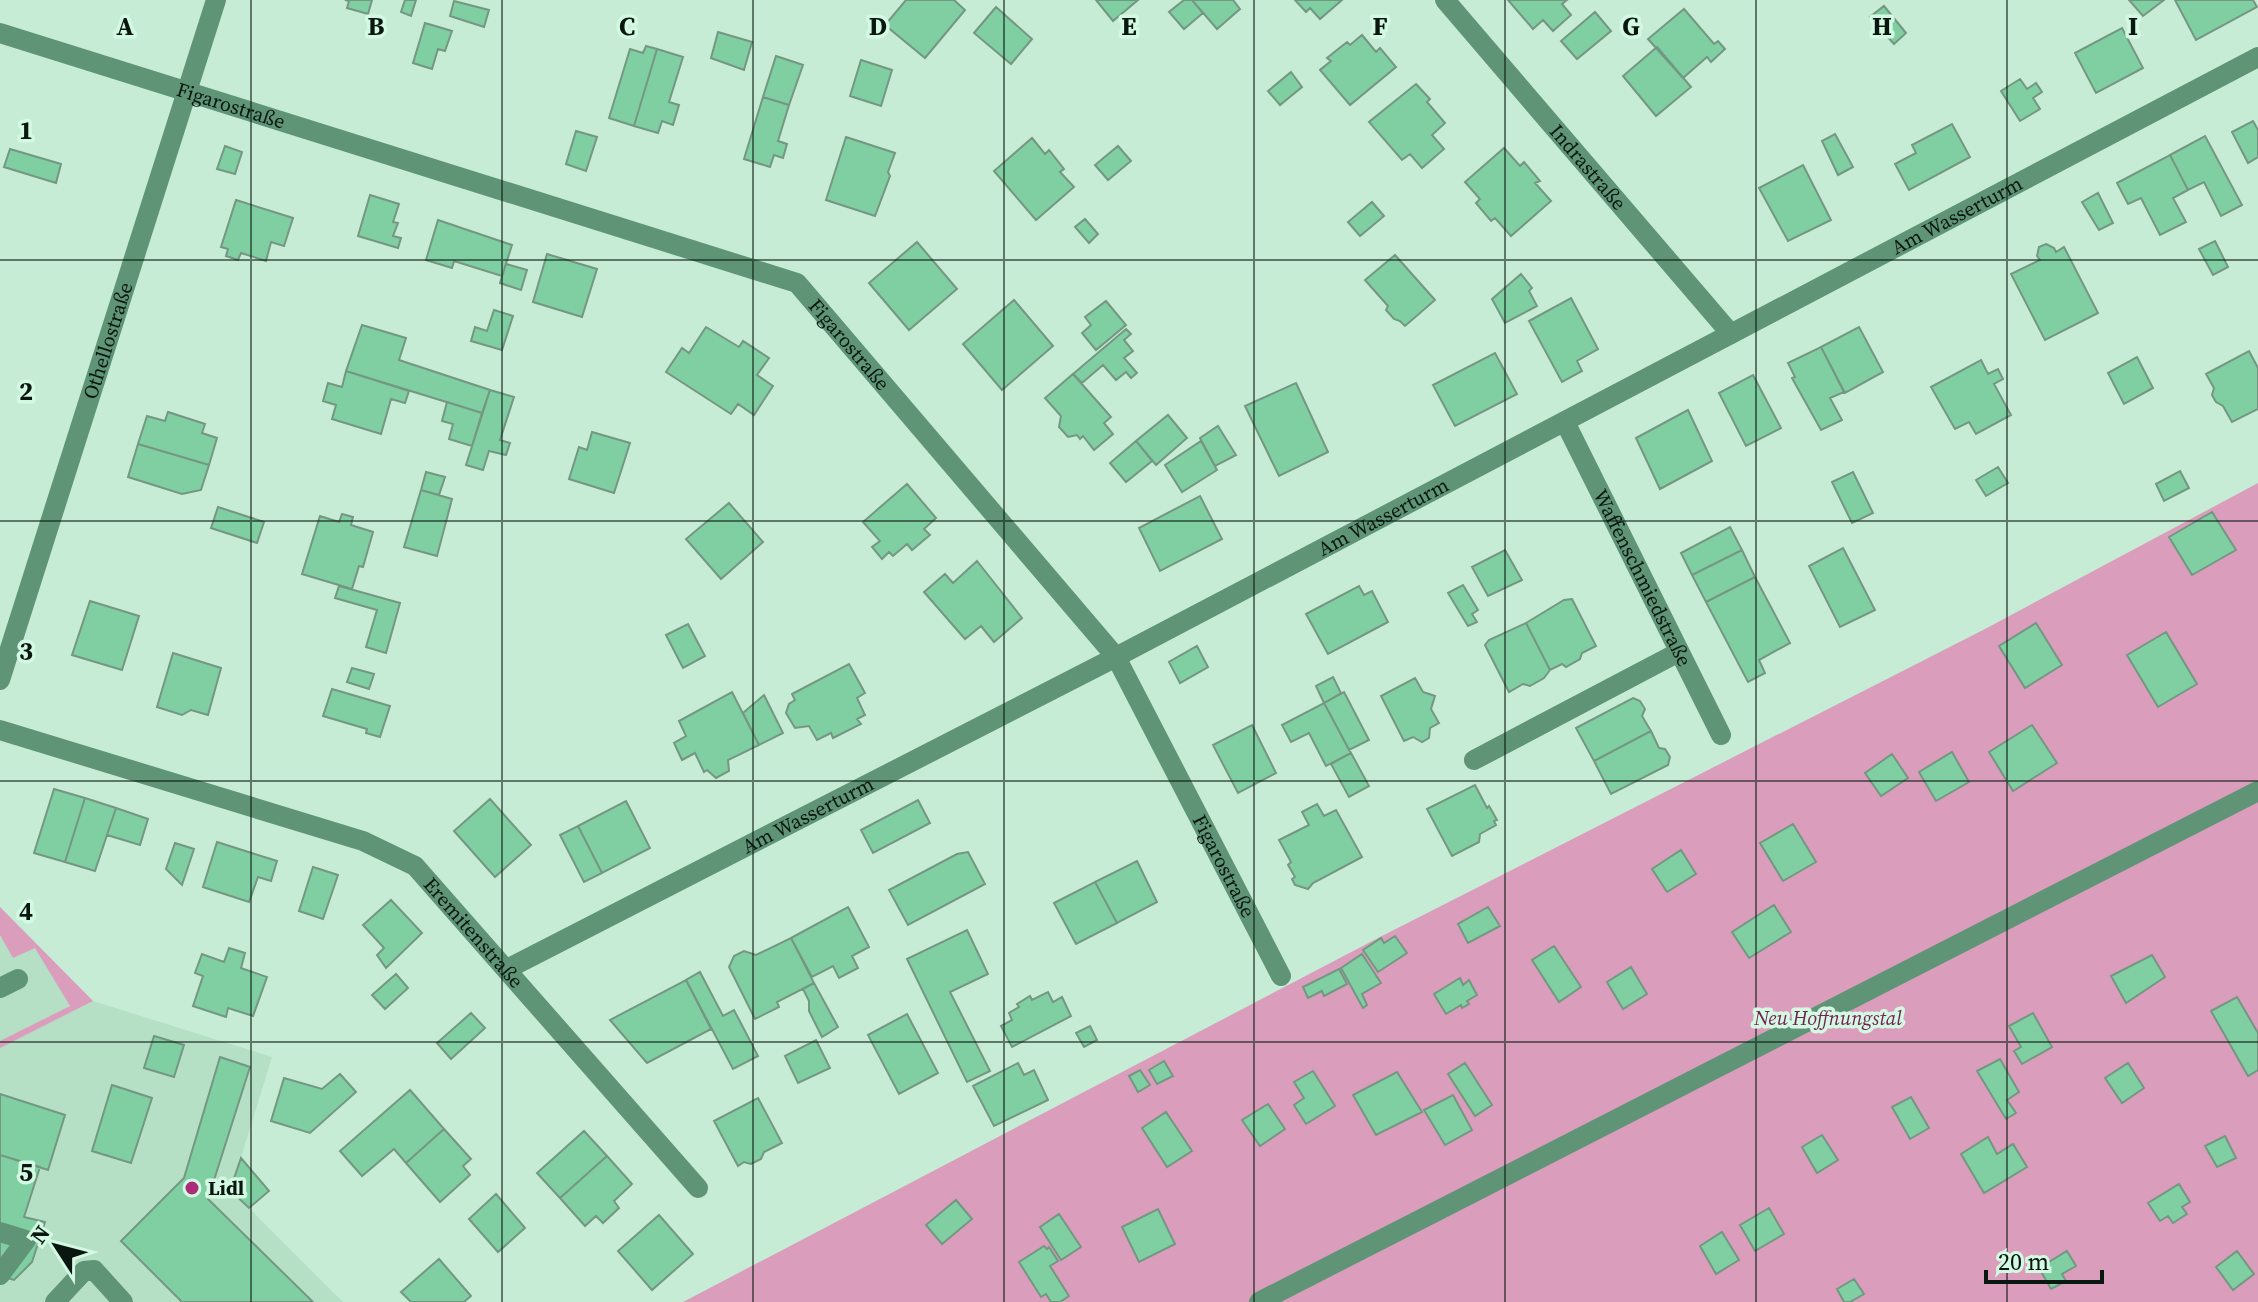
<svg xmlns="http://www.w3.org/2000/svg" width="2258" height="1302" viewBox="0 0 2258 1302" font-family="'Source Serif 4',serif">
<rect width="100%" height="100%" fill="#c7ecd5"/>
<path fill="#b5e0c6" d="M0,907l93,94 179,56 -41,133 112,112h-343z"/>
<path fill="#db9dbc" d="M2258,483v819h-1575l697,-365 605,-308z
M0,907l93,94 -93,47v-7l70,-35 -35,-58 -22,10 -13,-23z"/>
<path fill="#80cfa3" stroke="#749782" stroke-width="2" d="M345,0h27l-4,14 -21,-6 2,-7z
M405,0h11l-5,16 -10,-4z
M906,0h48l11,10 -40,48 -40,-33z
M1096,0h42l-25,21z
M1184,0h8l11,13 -19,16 -15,-17z
M1192,0h41l7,9 -23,20z
M1295,0h47l-22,19 -10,-11 -4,4z
M1508,0h59l-5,4 9,11 -18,16 -10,-11 -10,9z
M2129,0h35l-21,16z
M2175,0h78l4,7 -61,33z
M454,1l35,9 -5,17 -34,-11z
M1884,6l22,27 -12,11 -24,-27z
M996,7l36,32 -21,25 -37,-31z
M1684,9l30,35 4,-3 7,8 -14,13 -4,-5 -24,21 -35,-39z
M1595,12l16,19 -34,28 -16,-18z
M425,23l27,8 -7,20 -7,-2 -6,20 -19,-6z
M2122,28l21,40 -47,25 -21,-40z
M718,32l34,10 -8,28 -33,-12z
M1362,35l14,17 4,-4 16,19 -46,38 -30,-35 11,-9 -4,-3 20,-16 3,3z
M646,46l11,3 -23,77 -25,-8 21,-69 13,4z
M1657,47l34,40 -35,29 -33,-40z
M657,49l26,8 -14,45 10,3 -6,20 -11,-4 -4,12 -24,-7z
M776,56l27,9 -14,40 -26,-8z
M861,60l31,10 -11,36 -31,-10z
M1291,72l11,15 -22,18 -12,-14z
M2020,79l7,10 9,-6 6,9 -9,6 7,11 -20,12 -19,-30z
M1416,84l14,15 -3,3 18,21 -13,12 12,14 -22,19 -12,-14 -8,6 -33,-38z
M763,97l26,8 -11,36 9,3 -4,14 -9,-3 -4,12 -26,-8z
M2253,121l5,9v27l-10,6 -16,-31z
M1952,124l18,33 -61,33 -14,-26 21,-11 -4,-8z
M576,131l21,6 -11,34 -20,-7z
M1835,134l18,33 -15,8 -16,-34z
M2205,136l37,69 -21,11 -17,-34 -16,8 -18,-35z
M846,137l49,16 -7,19 2,4 -15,40 -49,-16z
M1032,138l13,16 4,-4 15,19 -4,3 14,15 -38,33 -42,-49z
M225,146l17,6 -7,22 -18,-5z
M1118,146l13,15 -23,19 -13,-15z
M1504,148l16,18 4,-4 16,19 -5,2 16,18 -40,35 -16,-18 -4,3 -15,-18 4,-4 -15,-17z
M10,149l51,15 -5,19 -52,-16z
M2170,155l18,35 -15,8 13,24 -26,13 -19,-37 -13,6 -11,-21z
M1803,165l28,55 -43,21 -29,-53z
M2098,193l15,30 -14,7 -17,-28z
M370,195l29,9 -6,18 5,1 -5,13 8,2 -3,10 -40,-12z
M236,200l57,18 -9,28 -13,-4 -5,19 -25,-8 -3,7 -12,-4 2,-7 -7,-2z
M1372,202l12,14 -24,20 -12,-14z
M1085,219l13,15 -9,9 -14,-16z
M438,220l74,25 -10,31 -48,-15 -2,7 -26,-8z
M2215,241l13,26 -15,8 -14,-26z
M917,242l40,47 -48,41 -40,-47z
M2046,244l8,4 2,4 8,-5 34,66 -53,27 -34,-66 29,-14 -3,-4 2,-9z
M547,254l50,15 -15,48 -49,-15z
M1395,255l40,45 -30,26 -5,-5 -6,-2 -8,-9 2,-4 -23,-26z
M506,264l21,6 -6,20 -21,-7z
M1521,274l11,14 -3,3 8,15 -32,17 -13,-24z
M1571,298l27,51 -21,12 5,10 -20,11 -33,-61z
M1014,300l39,46 -51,44 -39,-46z
M1106,301l20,24 -30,25 -14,-17 9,-8 -6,-8z
M494,310l19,6 -11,34 -31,-9 4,-14 12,4z
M362,325l44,13 -7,22 91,30 -8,23 -136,-42z
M706,327l33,20 4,-6 26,17 -12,17 16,11 -19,29 -16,-11 -7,10 -65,-42 16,-24 7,5z
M1859,327l24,45 -38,21 -24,-46z
M1126,329l5,5 -7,6 9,11 -9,7 13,15 -6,5 -5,-6 -10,8 -13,-15 -21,18 -9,-9z
M1821,347l23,45 -14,6 12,22 -21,10 -29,-52 3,-1 -7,-14z
M2249,351l9,17v41l-26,13 -9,-16 -7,-4 -4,-7 2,-7 -8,-14z
M1495,353l22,41 -62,32 -22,-41z
M2137,357l16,31 -29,16 -16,-31z
M1981,360l7,14 10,-5 5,10 -9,5 17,31 -35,19 -7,-12 -14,7 -24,-42z
M346,371l63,20 -4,12 -14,-4 -10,35 -49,-15 4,-14 -13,-4 5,-18 14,4z
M1073,374l38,43 -7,6 9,11 -19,16 -11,-14 -3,3 -3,-4 -9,2 -9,-10 2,-11 -16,-18z
M1753,375l28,53 -35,18 -27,-53z
M1296,383l32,69 -49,24 -34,-70z
M490,390l24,7 -14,43 10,3 -4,12 -17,-4 -6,19 -17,-5z
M447,402l35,11 -10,33 -23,-7 4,-15 -11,-3z
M1688,410l24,51 -52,28 -24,-51z
M168,412l37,12 -3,9 15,5 -8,27 -71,-21 9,-28 18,5z
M1168,415l19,23 -31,27 -20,-24z
M1218,426l18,29 -21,11 -15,-28z
M592,432l38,11 -16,50 -45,-14 10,-32 8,3z
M1136,441l16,20 -26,21 -16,-19z
M1201,441l16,29 -35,22 -17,-27z
M138,444l71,21 -8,25 -19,4 -54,-17z
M1998,467l10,16 -22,13 -10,-16z
M2180,471l9,17 -25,13 -8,-17z
M426,472l19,5 -6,18 -18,-5z
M1853,472l20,41 -21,10 -20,-41z
M907,484l29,34 -12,11 6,6 -18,15 -5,-6 -14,12 -4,-4 -7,7 -10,-12 8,-6 -17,-19z
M421,490l31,9 -15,57 -33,-9z
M1200,496l22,43 -62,32 -21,-43z
M729,503l34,39 -42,37 -35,-40z
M218,507l46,15 -7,21 -46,-15z
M2212,512l24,38 -44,25 -23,-38z
M342,514l11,3 -2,8 22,7 -10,35 -4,-1 -7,23 -50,-15 18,-58 19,6z
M1730,527l12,23 -50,25 -11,-22z
M1843,548l32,62 -35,17 -31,-61z
M1505,550l17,30 -34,16 -16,-29z
M1742,550l13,27 -49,25 -14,-27z
M977,561l45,57 -28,24 -13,-16 -16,13 -41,-47 21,-18 8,9z
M1755,577l35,66 -31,17 6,13 -17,9 -42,-80z
M1463,585l15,25 -6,4 5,8 -9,4 -20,-33z
M339,586l61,17 -14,50 -20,-6 11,-37 -42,-12z
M1359,586l5,9 8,-4 16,31 -60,32 -22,-40z
M1572,599l24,47 -14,7 -2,6 -14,8 -4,-3 -12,6 -24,-47 38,-23z
M90,601l49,15 -17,54 -50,-15z
M1526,623l24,47 -6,8 -14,8 -7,-2 -14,8 -24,-47 4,-5z
M2036,623l26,42 -37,23 -26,-42z
M688,624l17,32 -22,12 -17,-33z
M2166,632l31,52 -39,23 -31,-52z
M1197,646l11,21 -28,16 -11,-21z
M173,653l48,15 -13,47 -17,-5 -9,5 -25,-8z
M849,664l16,29 -8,5 8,17 -8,4 4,5 -28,14 -2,-5 -14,7 -8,-14 -14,2 -9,-15 3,-9 6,-4 -3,-6z
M352,668l22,6 -5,15 -22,-7z
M1333,677l8,16 -17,10 -8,-17z
M1415,678l8,14 12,4 -4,13 8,14 -9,5 -1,10 -7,4 -9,-5 -9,4 -23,-45z
M332,689l58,17 -10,31 -14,-4 1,-4 -44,-13z
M732,692l27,53 -31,15 1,11 -13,7 -9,-8 -3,2 -9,-19 -13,7 -8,-17 12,-7 -7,-15z
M1344,692l25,48 -20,10 -25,-47z
M764,695l19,38 -24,12 -16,-32z
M1633,698l7,3 5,8 -3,7 9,15 -57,30 -18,-33z
M1324,703l27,50 -25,13 -17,-33 -18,9 -9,-17z
M1252,725l24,48 -38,20 -25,-48z
M2032,725l25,38 -44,28 -24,-39z
M1651,731l8,17 6,1 5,8 -2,8 -57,29 -17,-33z
M1952,752l17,30 -33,19 -17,-29z
M1351,753l18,33 -20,11 -18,-33z
M1892,754l16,24 -27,18 -16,-23z
M1475,785l12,23 2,-2 8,14 -3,1 2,4 -16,9 -1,8 -27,14 -25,-47z
M54,789l31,9 -20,64 -31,-9z
M85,798l31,10 -21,63 -30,-9z
M490,799l41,46 -36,32 -41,-46z
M918,800l12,23 -57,30 -12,-23z
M626,801l24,47 -48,25 -24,-47z
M1317,804l7,12 12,-6 26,47 -49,26 -5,6 -13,-4 -3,-6 3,-2 -7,-12 3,-3 -12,-22 30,-15 -7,-13z
M116,808l32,11 -8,26 -33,-10z
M1793,824l23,38 -33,19 -23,-38z
M578,826l24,47 -18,9 -24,-47z
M217,842l60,19 -6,20 -13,-4 -9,25 -46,-15z
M175,843l19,6 -12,36 -16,-16z
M1681,850l15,24 -29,18 -15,-23z
M968,852l17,32 -77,41 -19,-35 68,-36z
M1137,861l20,41 -40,21 -22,-41z
M313,867l25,8 -15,44 -24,-8z
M1095,882l22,41 -41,21 -22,-41z
M391,900l31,33 -36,35 -9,-13 7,-7 -21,-23z
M1774,905l17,27 -42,26 -17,-26z
M848,907l21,40 -17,9 6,12 -19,10 -6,-12 -21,11 -21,-39z
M1488,907l12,19 -32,17 -10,-19z
M967,930l21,44 -38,18 40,79 -23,11 -60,-123z
M1395,936l12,17 -29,19 -15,-22 18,-12 3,5z
M791,938l23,45 -37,19 2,5 -24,12 -26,-52 5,-11 10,-5 12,4z
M1554,946l27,41 -22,15 -27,-42z
M229,948l16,5 -4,15 26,9 -14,39 -25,-8 -2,9 -33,-11 10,-30 -8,-3 7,-19 22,8z
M1362,954l19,29 -19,11 5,11 -4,3 -22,-40z
M2152,955l13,22 -39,26 -15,-27z
M1631,967l16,27 -24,15 -16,-27z
M1339,969l8,15 -23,12 -2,-5 -14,7 -5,-11z
M700,972l23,44 11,-6 24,46 -25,13 -47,-89z
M396,974l12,14 -23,21 -13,-14z
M1460,978l3,7 6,-5 8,15 -10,6 2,3 -7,4 -1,-3 -15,9 -12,-20z
M686,980l25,49 -64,34 -37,-43z
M814,983l24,44 -16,10 -13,-26v-10l-6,-12z
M1048,992l5,10 9,-5 9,19 -59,31 -11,-21 11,-6 -3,-7 10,-6 -2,-3 13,-8 2,4z
M2237,997l21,36v37l-10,6 -37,-65z
M471,1013l14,15 -34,31 -14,-16z
M2033,1013l19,34 -30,17 -8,-13 7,-4 -12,-21z
M907,1014l31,59 -39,21 -31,-59z
M1090,1026l7,14 -13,7 -8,-14z
M154,1036l30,9 -10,32 -30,-9z
M816,1040l14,28 -32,15 -13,-27z
M220,1057l30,10 -42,132 105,103h-131l-61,-61 63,-63z
M2000,1059l19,33 -12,8 9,13 -10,6 -29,-48z
M1164,1061l9,15 -16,8 -8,-14z
M1018,1063l6,12 10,-5 14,30 -54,26 -21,-40z
M1465,1063l27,42 -17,11 -27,-42z
M2128,1063l16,25 -22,15 -17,-25z
M1140,1070l10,15 -12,7 -9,-16z
M1313,1071l22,35 -29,18 -12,-19 10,-7 -10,-16z
M1397,1072l25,40 -46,23 -23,-40z
M340,1074l16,18 -46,41 -39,-12 13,-43 38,11z
M112,1085l40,13 -21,65 -39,-12z
M410,1090l34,39 -38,34 -12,-14 -32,27 -22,-25z
M0,1094l65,21 -17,55 -48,-15z
M1453,1095l19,35 -27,15 -21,-35z
M1911,1097l18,31 -19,11 -18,-32z
M758,1098l24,45 -18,9 -3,7 -10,5 -7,-2 -6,4 -24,-45z
M1268,1104l17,25 -25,17 -18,-26z
M1166,1112l26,39 -25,16 -25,-39z
M444,1129l27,30 -8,7 7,9 -30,27 -34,-39z
M584,1131l23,25 -47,42 -23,-25z
M1822,1135l16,25 -21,13 -15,-26z
M2225,1136l11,22 -19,9 -12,-21z
M1988,1137l9,17 16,-10 14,23 -43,26 -23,-39z
M0,1155l40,12 -16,50 21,5 -13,40 -18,18 -14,-4z
M607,1156l25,28 -18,17 5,7 -16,15 -7,-7 -11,10 -25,-28z
M241,1158l28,33 -20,17 -19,-18z
M2179,1184l11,18 -8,5 5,7 -14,9 -5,-7 -8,5 -12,-18z
M496,1194l29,34 -27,24 -29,-33z
M956,1200l16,19 -30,25 -16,-19z
M1769,1208l15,26 -29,17 -15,-26z
M1158,1209l17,35 -36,18 -17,-35z
M1059,1214l22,33 -20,13 -21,-33z
M659,1215l34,39 -41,36 -34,-39z
M1722,1232l17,28 -23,14 -16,-28z
M1044,1246l3,3 2,-2 9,14 -8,5 19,30 -9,6h-9l-5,-8 -5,3 -22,-35z
M2067,1251l9,15 -14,8 4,7 -15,8 -12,-21z
M2237,1251l17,23 -21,16 -17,-23z
M439,1259l32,37 -7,6h-53l-10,-10z
M1854,1279l10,15 -14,8h-6l-7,-13z"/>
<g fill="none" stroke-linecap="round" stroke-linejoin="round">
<path stroke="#5f9476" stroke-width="20" d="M1474,760l205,-108
M0,988l18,-9
M0,1232l26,8 -26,35
M55,1302l29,-31 10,-1 29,32
M1259,1302l999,-511"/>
<g stroke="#5f9476" stroke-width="20">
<path id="s1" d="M1445,0l286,334"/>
<path id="s2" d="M0,33l797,250 319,374 165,319"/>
<path id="s3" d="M1565,422l156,313"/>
<path id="s4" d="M0,680l216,-680"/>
<path id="s5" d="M0,730l363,111 52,25 283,322"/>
<path id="s6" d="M507,969l609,-312 1142,-600"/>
</g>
</g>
<path fill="none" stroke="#0a1710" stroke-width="2" stroke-opacity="0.55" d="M251,0v1302M502,0v1302M753,0v1302M1004,0v1302M1254,0v1302M1505,0v1302M1756,0v1302M2007,0v1302M0,260h2258M0,521h2258M0,781h2258M0,1042h2258"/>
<circle fill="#ac2c79" stroke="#d4f9e2" stroke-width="3" cx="192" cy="1188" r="8"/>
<g text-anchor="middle" stroke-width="7" stroke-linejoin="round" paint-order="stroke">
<g font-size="20" fill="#0a1710" stroke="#d4f9e2">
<text dy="7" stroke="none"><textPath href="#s2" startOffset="242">Figarostraße</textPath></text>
<text dy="7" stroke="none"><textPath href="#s1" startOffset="220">Indrastraße</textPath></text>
<text dy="7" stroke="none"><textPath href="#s6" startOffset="1634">Am Wasserturm</textPath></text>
<text dy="7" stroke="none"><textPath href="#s4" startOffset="356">Othellostraße</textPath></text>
<text dy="7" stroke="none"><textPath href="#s2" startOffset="916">Figarostraße</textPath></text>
<text dy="7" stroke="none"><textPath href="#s6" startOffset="986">Am Wasserturm</textPath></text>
<text dy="7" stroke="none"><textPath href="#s3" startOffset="174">Waffenschmiedstraße</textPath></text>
<text dy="7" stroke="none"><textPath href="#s6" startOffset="338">Am Wasserturm</textPath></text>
<text dy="7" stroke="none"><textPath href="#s2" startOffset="1562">Figarostraße</textPath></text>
<text dy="7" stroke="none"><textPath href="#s5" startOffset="526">Eremitenstraße</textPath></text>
</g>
<g font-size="20" font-style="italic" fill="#741e51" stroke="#d4f9e2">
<text x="1828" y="1025">Neu Hoffnungstal</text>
</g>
<g font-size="20" font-weight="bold" fill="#0a1710" stroke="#d4f9e2" text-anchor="start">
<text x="208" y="1195">Lidl</text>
</g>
</g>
<g font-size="26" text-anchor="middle" font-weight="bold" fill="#0a1710" stroke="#d4f9e2" stroke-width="7" stroke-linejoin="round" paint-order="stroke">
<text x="125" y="35">A</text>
<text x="376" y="35">B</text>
<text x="627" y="35">C</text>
<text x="878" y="35">D</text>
<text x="1129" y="35">E</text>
<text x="1380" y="35">F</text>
<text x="1631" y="35">G</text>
<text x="1882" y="35">H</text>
<text x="2133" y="35">I</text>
<text x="26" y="139">1</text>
<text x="26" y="400">2</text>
<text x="26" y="660">3</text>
<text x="26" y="920">4</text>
<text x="26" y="1181">5</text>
</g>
<g transform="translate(56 1246) rotate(306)" stroke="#d4f9e2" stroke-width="6" paint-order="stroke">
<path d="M0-6L14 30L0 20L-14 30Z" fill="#0a1710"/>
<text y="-12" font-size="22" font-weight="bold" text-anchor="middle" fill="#0a1710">N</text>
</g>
<path d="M1986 1270v12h116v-12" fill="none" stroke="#0a1710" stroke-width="4"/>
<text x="1998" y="1270" font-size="24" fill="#0a1710" stroke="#d4f9e2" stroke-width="6" paint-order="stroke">20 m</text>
</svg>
